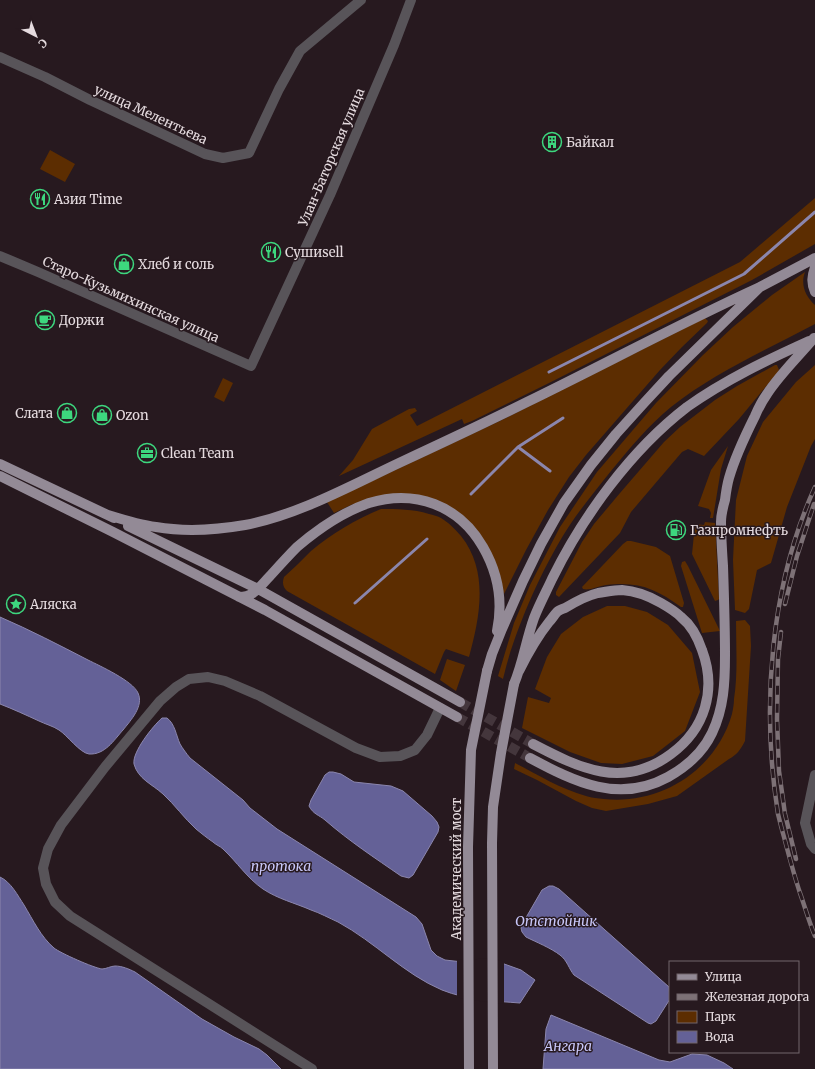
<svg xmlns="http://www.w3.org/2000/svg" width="815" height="1069" viewBox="0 0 815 1069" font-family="Merriweather,serif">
<rect width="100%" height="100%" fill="#27191f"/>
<path fill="#5c2d01" d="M50,150l25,14 -10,18 -25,-13z
M815,198v46l-63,36 -201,102 -79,39 -8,3 -2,-5 -123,57 14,-16 19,-31 37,-20 6,-1 2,3 -7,4 7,11 323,-164z
M805,272c-5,13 1,25 10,33v19c-49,26 -100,48 -144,83 -22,18 -42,42 -60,64 -12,15 -24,30 -35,45 -26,37 -48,85 -63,128 -4,11 -7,23 -10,35l-5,-3 16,-53 16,-38 30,-58 37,-55 59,-69 47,-48 30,-28 39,-32z
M705,318l3,3 -1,2 -25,24 -22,23 -74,85 -17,22 -21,33 -22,40 -22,44 -13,-38 -55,-56 -83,4 -19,9 -7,-11 175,-82z
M775,365h2l2,5 -2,3 -38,46 -35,37 -16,-7 -6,3 -51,60 -11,21 -61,64 -3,-2v-3l26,-50 12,-18 26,-31 44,-51 16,-15 35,-27 22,-14z
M815,365v74l-4,7 -24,61 -16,56 -14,7 -8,39 -4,4 -10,-3 -2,-50 3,-60 11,-44 16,-34 33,-40z
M223,378l10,5 -9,19 -10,-5z
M728,446l-7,23 -8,49h-3l1,-5 -2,-4 -11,-3 13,-36z
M381,509c16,0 32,0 48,5 4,1 9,2 12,4 7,4 15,12 20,18 28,35 19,81 8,121l-23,-8 -2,3 -9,22 -148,-83c-4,-4 -5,-8 -3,-14 9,-8 18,-17 27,-26 20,-17 45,-32 70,-42z
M705,522l10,1 4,76 -1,1 -3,1 -23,-47 3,-30 9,1z
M627,541h4l25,6 14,9 14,47 -1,4h-2c-25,-18 -42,-26 -75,-22 -7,1 -17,6 -23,4l-1,-2 41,-43z
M685,561l3,5 32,65 -18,2 -21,-67 1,-4z
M607,606h18l22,6 21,13 24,28 8,39 -15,39 -32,25 -31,8 -21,-1 -31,-11 -48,-24 6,-31 21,6 2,-5 -16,-9 12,-32 14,-23 22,-17z
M745,620l5,6 1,20 -6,95c-5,9 -7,13 -16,18l-52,37 -29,8 -42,7 -14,-3 -16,-7 -39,-21 -23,-11 1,-6c23,12 46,26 71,33 6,2 12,2 18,3 57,6 112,-29 128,-85 1,-5 2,-10 2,-15 4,-26 2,-52 2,-78z
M447,659l18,6 -9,26 -16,-11z"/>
<path fill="#646197" stroke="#8b86ad" d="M0,617c30,13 59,28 88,43 12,6 45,21 50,33 6,13 -7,27 -15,37 -9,10 -18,25 -34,24 -9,-1 -22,-19 -30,-24 -6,-4 -14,-6 -20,-9 -13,-6 -26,-12 -39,-17z
M162,718h5c8,6 9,17 13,26 3,5 6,9 10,14l53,42 7,8 27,21 139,88 6,7 9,26 6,6 8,4 18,2 30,-2 28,10 14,10 -15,23c-26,-2 -53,-3 -78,-13 -38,-16 -67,-48 -104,-68 -9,-4 -18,-9 -27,-12 -16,-7 -33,-11 -48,-21 -16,-11 -26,-27 -40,-40 -3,-3 -7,-4 -10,-7 -6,-4 -12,-9 -17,-13 -12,-11 -21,-24 -33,-35 -11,-10 -25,-15 -29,-30 -2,-12 19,-38 28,-46z
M329,772h4l8,2 13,8 37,4 12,5 29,25 5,6 2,5 -1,5 -25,43 -4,3 -8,-2c-26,-18 -52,-35 -76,-56 -6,-5 -12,-6 -16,-14l2,-6 14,-25z
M0,877c11,5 18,19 24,28 9,15 17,32 30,43 6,5 40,20 48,21 4,0 9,-3 13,-3 7,0 14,3 20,6l67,47 32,18 25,12 8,6 14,14h-281z
M549,886h4l6,3 110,98 1,12 -14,22 -5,3 -3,-1 -74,-48c-5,-6 -7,-15 -14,-20 -9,-7 -24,-13 -34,-18l-4,-5 -1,-4 3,-7 18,-31z
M551,1015l108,45 11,2 22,-8 15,1 17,8 9,6h-190l3,-40z"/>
<path fill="#27191f" d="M493,958l11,4v42l-41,-5 -6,-2v-38l6,1z"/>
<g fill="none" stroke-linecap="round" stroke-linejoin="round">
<path stroke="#8b86ad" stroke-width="3" d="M549,372l195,-98 71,-62
M518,447l32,24
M471,494l47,-47 45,-29
M355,603l72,-64"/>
<path stroke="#44363c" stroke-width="10" stroke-dasharray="10 5" stroke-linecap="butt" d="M460,702l73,42
M457,717l73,41"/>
<path stroke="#585459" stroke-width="10" d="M0,57l45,20 45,23 115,54 18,4 26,-5 30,-64 21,-38 61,-51
M0,256l38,16 213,94 79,-171 64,-150 17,-45
M815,775l-10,48 6,21 4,5
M312,1069l-242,-153 -15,-14 -9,-18 -3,-16 5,-19 13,-24 44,-58 55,-66 16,-14 13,-8 19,-2 17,4 35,15 96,52 24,9 20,-1 15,-6 12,-15 13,-27"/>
<path stroke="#938a96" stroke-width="10" d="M815,267c-3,9 -4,16 0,25
M0,464l114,54
M0,476l113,56 152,78 192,107
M108,515c16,5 32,10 48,12 29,5 60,3 89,-2 53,-10 105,-39 154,-62 43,-20 86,-40 128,-61 78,-38 154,-79 233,-115
M128,526l130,63 202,113
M239,597c5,0 10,-1 14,-4 7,-5 12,-12 17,-17 9,-10 18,-20 27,-29 21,-18 46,-35 72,-44 46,-14 90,2 114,44 15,26 20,55 14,84
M487,671l5,-17 10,-25 21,-48 18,-37 23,-41 27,-38 25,-31 28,-31 25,-27 91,-89 55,-29
M519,671c9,-18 18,-34 30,-49 3,-3 5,-7 8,-10 2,-2 5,-3 8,-4 10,-6 20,-12 33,-15 8,-1 15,-3 24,-3 14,1 27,6 39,13 7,4 14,8 20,14 10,8 17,21 21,33 15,40 3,79 -31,104 -48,36 -92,14 -138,-10
M514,684c9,-21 12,-44 20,-66 5,-13 12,-26 18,-39 31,-63 79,-129 135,-172 38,-27 80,-47 122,-66
M530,758c45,24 89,46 138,19 18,-10 35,-25 44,-44 12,-25 13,-51 13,-78 0,-30 -1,-59 -2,-89 -1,-15 -2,-30 -2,-44 0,-8 2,-15 4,-22 1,-8 2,-15 4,-22 6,-21 16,-42 26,-62 3,-7 7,-15 12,-22 13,-20 31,-37 47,-56"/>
<g stroke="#7d7176" stroke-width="4.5">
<path id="rail" d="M815,487c-45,99 -54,220 -37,327 2,8 4,16 6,23 5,19 10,38 16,56 5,14 9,29 15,43
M785,604l12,-48 17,-52
M781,632l-3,27 -1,60 2,52 6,43 11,45"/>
</g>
<use href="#rail" stroke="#27191f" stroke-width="3" stroke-dasharray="9" stroke-linecap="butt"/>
<path stroke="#938a96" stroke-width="10" d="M469,1069l-1,-222 3,-97 16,-79
M493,1069l-1,-226 1,-36 8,-54 13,-69"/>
</g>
<defs>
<g id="building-ring" transform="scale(1)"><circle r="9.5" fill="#27191f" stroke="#3dd77e" stroke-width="1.5"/><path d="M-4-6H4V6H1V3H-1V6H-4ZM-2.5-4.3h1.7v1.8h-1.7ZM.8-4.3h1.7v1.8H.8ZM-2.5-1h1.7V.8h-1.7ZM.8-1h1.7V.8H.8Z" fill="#3dd77e"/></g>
<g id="restaurant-ring" transform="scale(1)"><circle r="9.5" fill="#27191f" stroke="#3dd77e" stroke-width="1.5"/><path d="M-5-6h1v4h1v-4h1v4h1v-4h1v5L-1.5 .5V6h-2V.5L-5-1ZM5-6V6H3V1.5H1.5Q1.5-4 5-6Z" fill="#3dd77e"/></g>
<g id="shop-ring" transform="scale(1)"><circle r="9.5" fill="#27191f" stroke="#3dd77e" stroke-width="1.5"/><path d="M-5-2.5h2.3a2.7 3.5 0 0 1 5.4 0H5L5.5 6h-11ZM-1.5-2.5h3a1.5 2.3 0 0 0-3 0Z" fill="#3dd77e"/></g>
<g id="cafe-ring" transform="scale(1)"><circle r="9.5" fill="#27191f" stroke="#3dd77e" stroke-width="1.5"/><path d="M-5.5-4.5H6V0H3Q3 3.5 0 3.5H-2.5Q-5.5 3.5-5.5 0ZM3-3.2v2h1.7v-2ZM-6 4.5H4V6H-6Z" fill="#3dd77e"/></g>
<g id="office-ring" transform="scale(1)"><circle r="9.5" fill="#27191f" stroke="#3dd77e" stroke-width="1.5"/><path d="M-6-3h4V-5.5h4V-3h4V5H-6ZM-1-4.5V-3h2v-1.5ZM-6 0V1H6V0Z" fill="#3dd77e"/></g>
<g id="fuel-ring" transform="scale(1)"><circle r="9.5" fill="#27191f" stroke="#3dd77e" stroke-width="1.5"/><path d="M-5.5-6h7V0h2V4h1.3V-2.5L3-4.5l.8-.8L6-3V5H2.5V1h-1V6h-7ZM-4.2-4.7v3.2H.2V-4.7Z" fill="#3dd77e"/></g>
<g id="sight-ring" transform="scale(1)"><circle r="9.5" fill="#27191f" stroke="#3dd77e" stroke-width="1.5"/><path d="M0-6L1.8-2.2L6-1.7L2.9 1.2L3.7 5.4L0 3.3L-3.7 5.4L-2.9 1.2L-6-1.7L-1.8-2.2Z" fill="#3dd77e"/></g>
</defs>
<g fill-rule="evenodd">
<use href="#building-ring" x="552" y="142"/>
<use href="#restaurant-ring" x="40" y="199"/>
<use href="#restaurant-ring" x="271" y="252"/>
<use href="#shop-ring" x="124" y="264"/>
<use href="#cafe-ring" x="45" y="320"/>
<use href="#shop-ring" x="67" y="413"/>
<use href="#shop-ring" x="102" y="415"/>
<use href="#office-ring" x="147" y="453"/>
<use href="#fuel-ring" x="676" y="530"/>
<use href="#sight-ring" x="16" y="604"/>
</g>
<g text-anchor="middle" stroke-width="3" stroke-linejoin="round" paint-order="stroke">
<g font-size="13" fill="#e5dbdf" stroke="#27191f">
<text transform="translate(151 114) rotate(25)" y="5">улица Мелентьева</text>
<text transform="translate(331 157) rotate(-67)" y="5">Улан-Баторская улица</text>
<text transform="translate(131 299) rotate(24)" y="5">Старо-Кузьмихинская улица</text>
<text transform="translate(456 869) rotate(-90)" y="5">Академический мост</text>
</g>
<g font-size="13" fill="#e5dbdf" stroke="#27191f" text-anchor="start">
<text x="566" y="147">Байкал</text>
<text x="54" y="204">Азия Time</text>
<text x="285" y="257">Сушиsell</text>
<text x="138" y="269">Хлеб и соль</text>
<text x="59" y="325">Доржи</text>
<text x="53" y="418" text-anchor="end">Слата</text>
<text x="116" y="420">Ozon</text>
<text x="161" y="458">Clean Team</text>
<text x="690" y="535">Газпромнефть</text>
<text x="30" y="609">Аляска</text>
</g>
<g font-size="14" font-style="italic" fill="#c8c7f9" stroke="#27191f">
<text x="281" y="871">протока</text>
<text x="556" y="926">Отстойник</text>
<text x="568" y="1051">Ангара</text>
</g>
</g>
<rect x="669" y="961" width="130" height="92" fill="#27191f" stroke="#73676c"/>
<rect x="677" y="974" width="20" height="6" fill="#938a96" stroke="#73676c"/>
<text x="705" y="981" font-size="12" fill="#e5dbdf">Улица</text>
<rect x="677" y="994" width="20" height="6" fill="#7d7176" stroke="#73676c"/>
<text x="705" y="1001" font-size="12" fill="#e5dbdf">Железная дорога</text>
<rect x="677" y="1011" width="20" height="12" fill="#5c2d01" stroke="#73676c"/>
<text x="705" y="1021" font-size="12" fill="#e5dbdf">Парк</text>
<rect x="677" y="1031" width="20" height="12" fill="#646197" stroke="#73676c"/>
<text x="705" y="1041" font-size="12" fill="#e5dbdf">Вода</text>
<g transform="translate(36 36) rotate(138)" stroke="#27191f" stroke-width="3" paint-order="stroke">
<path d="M0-3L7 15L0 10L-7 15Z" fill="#e5dbdf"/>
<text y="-6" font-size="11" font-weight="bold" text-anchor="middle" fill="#e5dbdf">С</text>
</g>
</svg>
